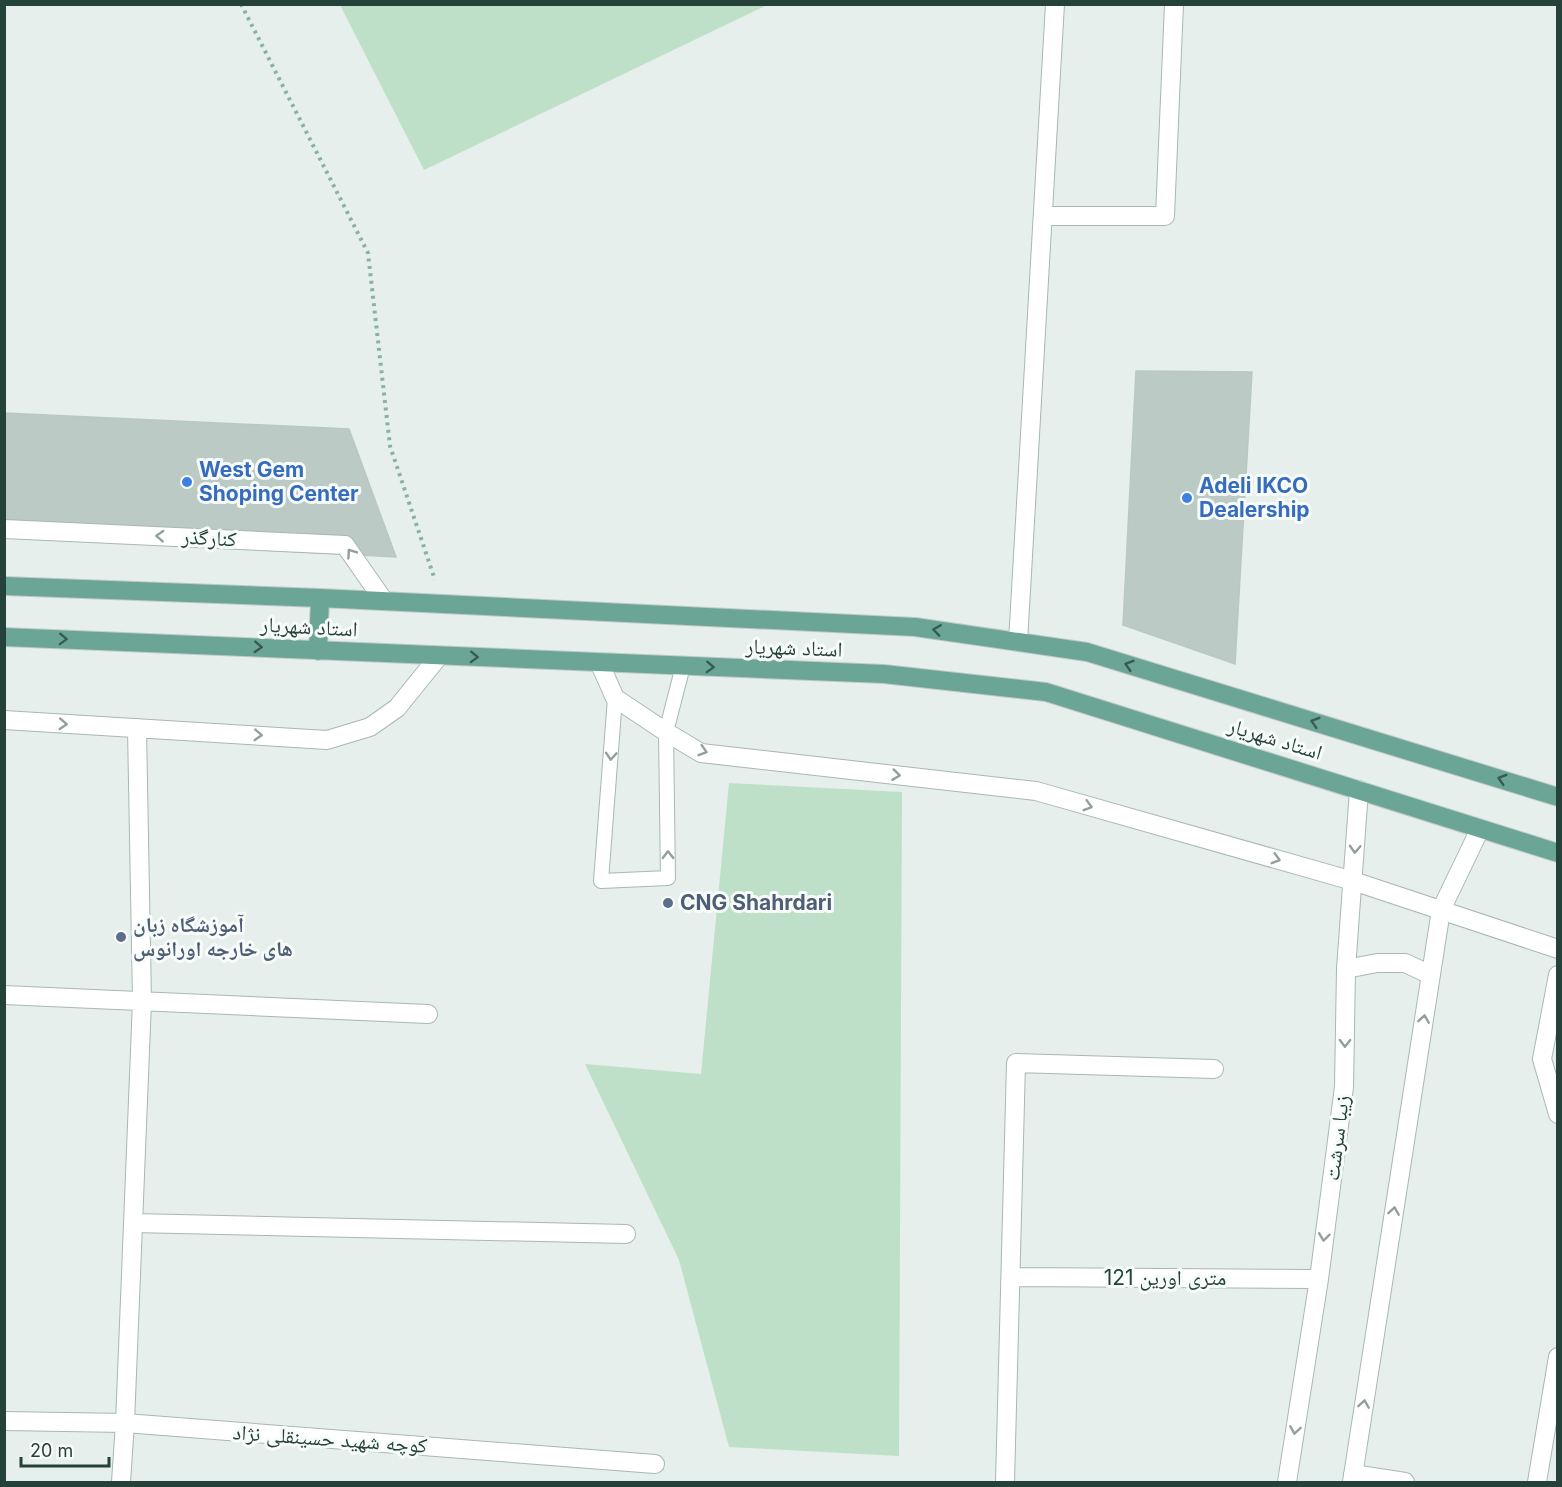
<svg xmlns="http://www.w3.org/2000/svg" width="1562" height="1487" viewBox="0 0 1562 1487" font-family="Inter,'Noto Naskh Arabic',sans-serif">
<rect width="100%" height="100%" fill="#e6efeb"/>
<path fill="#bfe0c8" d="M340,5h427l-343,165z
M729,783l173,9 -3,664 -170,-9 -50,-187 -94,-196 116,10z"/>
<path fill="#bbcac4" stroke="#b8c9c2" stroke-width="1.5" d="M1136,371l116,1 -17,292 -112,-39z
M4,413l345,16 47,128 -392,-21z"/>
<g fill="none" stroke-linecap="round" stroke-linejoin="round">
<g stroke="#a8b8b2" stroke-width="16">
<path id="lane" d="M615,698l-14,183 67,-3 -2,-146 17,-66"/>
</g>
<g stroke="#a8b8b2" stroke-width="20">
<path id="street" d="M1043,216h122l9,-212
M4,529l341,16 39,56
M1018,642l37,-638
M599,662l16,36 51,34 35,21 335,38 317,90 205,68
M4,720l323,20 43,-13 27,-19 42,-52
M1346,969l31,-6h28l26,12
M1558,975l-16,84 16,55
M4,995l424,19
M133,1223l493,11
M1011,1277l308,2
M4,1421l121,2 530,41
M1353,1474l52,8
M121,1482l4,-59 17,-422 -5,-273
M1005,1482l11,-419 198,6
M1287,1482l32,-203 25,-192 2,-118 13,-179
M1352,1482l89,-572 39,-81
M1537,1482l21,-125"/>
</g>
<g stroke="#c2cac8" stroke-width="20">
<path id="primary" d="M4,586l316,12 595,29 172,25 471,145
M4,637l880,37 162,18 512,161
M318,651l2,-53"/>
</g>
<path stroke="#86b3a5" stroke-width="4" stroke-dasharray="3 4.5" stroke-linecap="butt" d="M241,4l127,249 22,193 45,134"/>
<use href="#lane" stroke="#fff" stroke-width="14"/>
<use href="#street" stroke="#fff" stroke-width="18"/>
<use href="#primary" stroke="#6aa596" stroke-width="18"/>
</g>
<defs><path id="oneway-chevron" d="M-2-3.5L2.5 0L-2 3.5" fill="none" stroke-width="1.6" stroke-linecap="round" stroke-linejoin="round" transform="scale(1.5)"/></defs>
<g stroke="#92a09c">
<use href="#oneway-chevron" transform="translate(160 536) rotate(-177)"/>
<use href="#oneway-chevron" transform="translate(351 553) rotate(-125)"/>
<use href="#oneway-chevron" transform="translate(63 724) rotate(3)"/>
<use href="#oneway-chevron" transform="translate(258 735) rotate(3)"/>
<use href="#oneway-chevron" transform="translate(703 751) rotate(17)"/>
<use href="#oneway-chevron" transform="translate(611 756) rotate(94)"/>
<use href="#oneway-chevron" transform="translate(896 775) rotate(7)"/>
<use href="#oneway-chevron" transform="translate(1088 806) rotate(16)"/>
<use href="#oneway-chevron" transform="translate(1355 849) rotate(93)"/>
<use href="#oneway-chevron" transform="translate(668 855) rotate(-91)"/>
<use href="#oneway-chevron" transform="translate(1276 859) rotate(16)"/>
<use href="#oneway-chevron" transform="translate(1424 1019) rotate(-81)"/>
<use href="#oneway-chevron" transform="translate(1345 1043) rotate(91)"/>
<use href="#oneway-chevron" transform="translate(1394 1211) rotate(-81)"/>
<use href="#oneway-chevron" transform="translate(1324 1237) rotate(97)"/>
<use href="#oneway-chevron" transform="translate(1364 1404) rotate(-81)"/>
<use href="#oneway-chevron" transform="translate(1295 1430) rotate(99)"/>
</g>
<g stroke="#365b51">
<use href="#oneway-chevron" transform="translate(937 630) rotate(-172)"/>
<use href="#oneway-chevron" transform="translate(63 639) rotate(2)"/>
<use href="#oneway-chevron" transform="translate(258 647) rotate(3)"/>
<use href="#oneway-chevron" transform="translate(474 657) rotate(2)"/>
<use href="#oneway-chevron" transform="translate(1129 665) rotate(-163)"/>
<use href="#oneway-chevron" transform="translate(710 667) rotate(2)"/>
<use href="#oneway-chevron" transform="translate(1315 722) rotate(-163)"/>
<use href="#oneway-chevron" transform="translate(1502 779) rotate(-163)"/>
</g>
<g fill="#3f7fe0" stroke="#f7fbf9" stroke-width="2">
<circle cx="187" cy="482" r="6"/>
<circle cx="1187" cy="498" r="6"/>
</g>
<g fill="#5c6f8a" stroke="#f7fbf9" stroke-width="2">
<circle cx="668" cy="903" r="6"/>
<circle cx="121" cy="937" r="6"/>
</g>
<g text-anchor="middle" stroke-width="6" stroke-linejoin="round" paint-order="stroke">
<g font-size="21" font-weight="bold" fill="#366cbe" stroke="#f7fbf9" text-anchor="start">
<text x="199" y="477">West Gem<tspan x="199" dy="24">Shoping Center</tspan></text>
<text x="1199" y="493">Adeli IKCO<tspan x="1199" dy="24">Dealership</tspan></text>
</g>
<g font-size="21" fill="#24423a" stroke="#f7fbf9">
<text transform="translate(209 538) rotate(3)" y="7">کنارگذر</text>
<text transform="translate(309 627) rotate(3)" y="7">استاد شهریار</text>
<text transform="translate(794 648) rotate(2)" y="7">استاد شهریار</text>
<text transform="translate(1275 739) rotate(17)" y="7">استاد شهریار</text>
<text transform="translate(1337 1138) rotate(-83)" y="7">زیبا سرشت</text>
<text x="1165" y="1285">12متری اورین 1</text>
<text transform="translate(330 1439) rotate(4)" y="7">کوچه شهید حسینقلی نژاد</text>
</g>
<g font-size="21" font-weight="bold" fill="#4e5e75" stroke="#f7fbf9" text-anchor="start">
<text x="680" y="910">CNG Shahrdari</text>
<text x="133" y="932">آموزشگاه زبان<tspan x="133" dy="24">های خارجه اورانوس</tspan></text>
</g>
</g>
<rect width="1562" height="1487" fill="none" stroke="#24423a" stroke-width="12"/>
<path d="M21 1457v9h88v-9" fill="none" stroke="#24423a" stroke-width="3"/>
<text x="30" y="1457" font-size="18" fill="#24423a" stroke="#f7fbf9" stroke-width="4.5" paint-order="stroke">20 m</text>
</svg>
